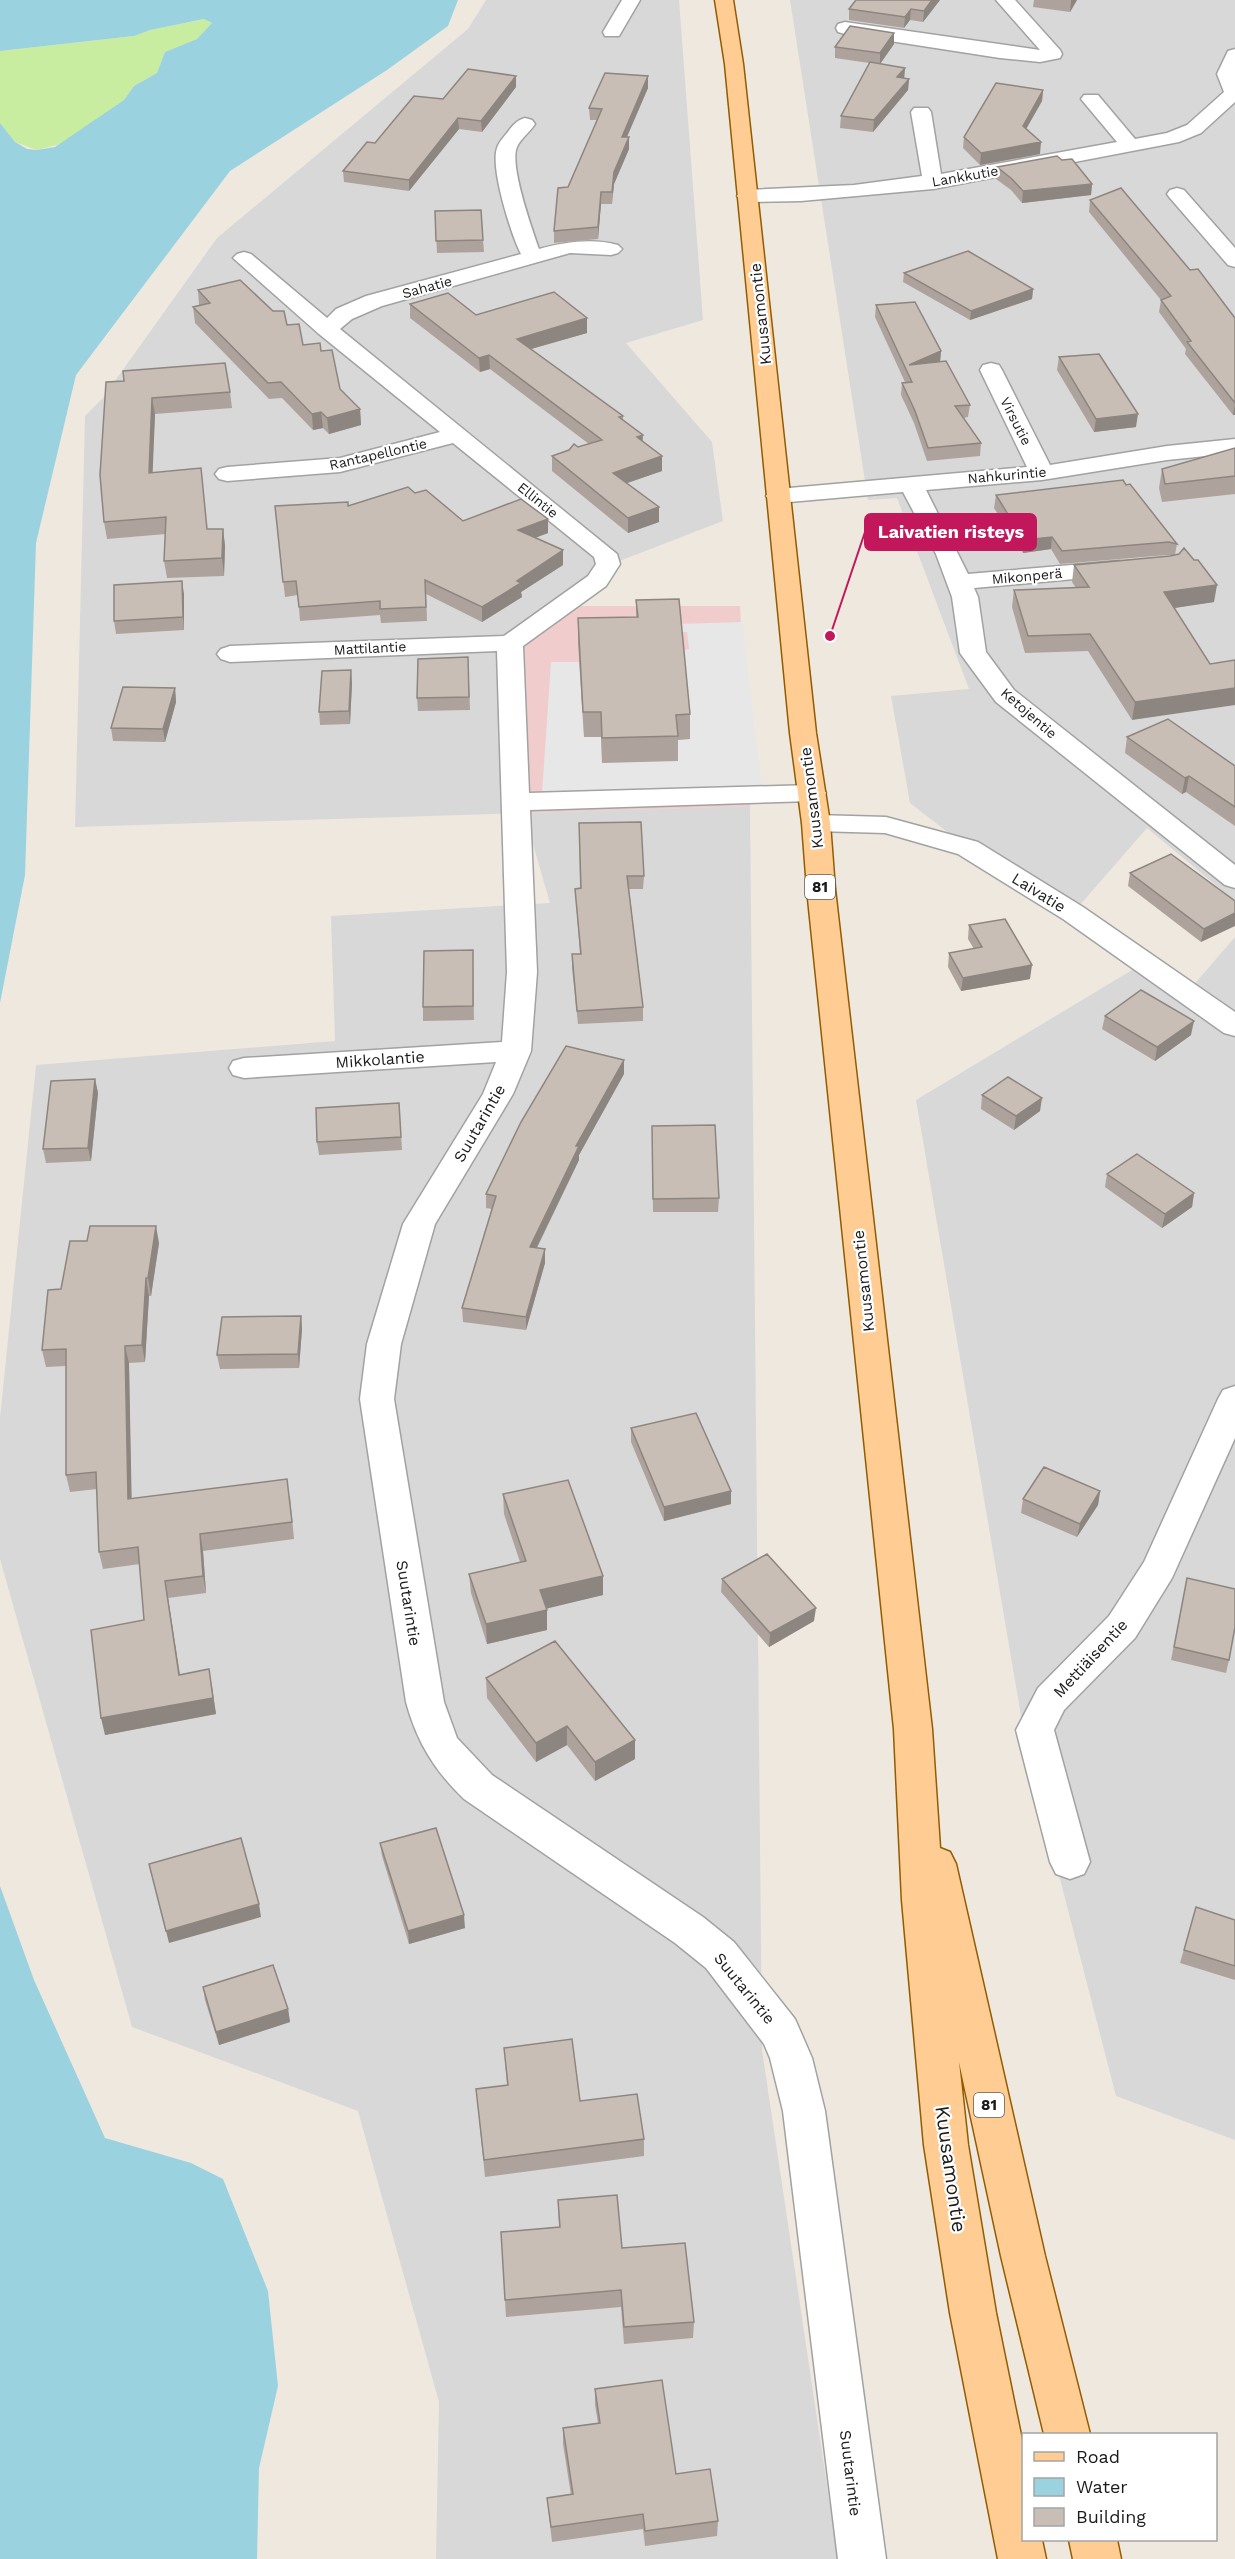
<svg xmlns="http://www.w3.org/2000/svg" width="1235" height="2559" viewBox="0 0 1235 2559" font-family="'Work Sans',sans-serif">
<rect width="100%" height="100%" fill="#eee8df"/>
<path fill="#d9d8d8" d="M486,0h193l24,320 -77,23 86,99 11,79 -101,39 -66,46 -32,207 226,-7 12,1244 76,509h-402l3,-157 -81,-291 -226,-84 -132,-468v-141l36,-353 299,-24 -4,-125 219,-13 -26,-90 -449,14 10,-411 17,-17 115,-161 251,-209z
M790,0h445v901l-88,-73 -74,85 -105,-65 -58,-45 -19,-107 78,-7 -72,-191 -29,2z
M1235,937v1203l-119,-44 -89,-345 -111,-651 221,-133 48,28z"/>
<path fill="#f1cccc" d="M556,606h184l10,200 -226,7v-178z"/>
<path fill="#c8eda0" d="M205,19l7,4 -15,16 -32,13 -8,21 -23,13 -10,14 -60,43 -27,7 -22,-8 -15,-19v-72l134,-15 15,-6z"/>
<path fill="#e7e7e7" d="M742,622l20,168 -220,4 9,-132h28l5,75h17l1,26 74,-23 13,-1 -8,-88 8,-2 -2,-17h-8v-8z"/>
<path fill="#9bd2df" d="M0,0h458l-10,26 -61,44 -157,101 -154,204 -40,168 -11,332 -25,128v-880l15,19 12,7 10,1 18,-3 69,-47 10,-14 23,-13 8,-21 32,-13 15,-16 -8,-4 -54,11 -16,6 -134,15z
M0,1886l34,94 71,158 86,25 32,16 45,112 10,95 -19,82 -2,91h-257z"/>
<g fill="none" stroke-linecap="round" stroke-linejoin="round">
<g stroke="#a2a2a2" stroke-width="3">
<path id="street" d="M622,0h18l-21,36h-14l-2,-4z
M996,0h19l45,50 2,4 -2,4 -20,4 -40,-4 -155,-24 -7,-2 -2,-4 2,-4 7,-2 195,28z
M1235,49v53l-34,31 -22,9 -246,47 -132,12 -54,1 -7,-2 -3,-4 3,-4 7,-2 107,-5 68,-9 -11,-64 3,-4h14l3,4 10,62 176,-32 -36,-43 3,-4h14l37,44 32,-6 20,-8 37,-33 -7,-18 11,-23z
M525,118l7,2 3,4c-5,8 -14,14 -18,23 -8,18 15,82 22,102 26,-7 53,-11 79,-4l4,4 -4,4 -7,2 -41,-2 -188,53 -30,13 -12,10 277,225 3,10 -14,22 -83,60 6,147 283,-8 10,2 4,6 -4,6 -10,2 -282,9 7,162 -6,79 -18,43 -78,130 -34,120 -7,55 50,303 13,36 35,37 211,142 31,25 61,77 17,39 13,53 61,448h-48l-55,-448 -13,-53 -6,-14 -58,-76 -31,-25 -211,-144c-30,-29 -47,-57 -58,-97l-46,-303 7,-55 36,-120 80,-130 13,-32 -252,16 -11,-3 -4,-7 4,-7 11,-3 258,-16 5,-70 -10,-321 -267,11 -9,-3 -4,-5 4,-5 9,-3 274,-10 84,-60 8,-12 -2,-7 -141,-114 -113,29 -113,9 -8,-2 -4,-5 4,-5 8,-2 113,-9 100,-26 -121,-98 -86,-76 4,-4 7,-2 7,2 76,64 9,-9 30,-13 155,-42c-10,-20 -31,-86 -24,-106 2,-7 9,-13 13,-19 5,-6 8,-9 15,-11z
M1177,188l7,2 51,58v19l-7,-2 -58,-67 -3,-4 3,-4z
M991,363l8,2 3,5 48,95 117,-19 68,-7v14l-68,7 -125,20 -116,10 42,84 151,-13 9,2 3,5 -3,5 -9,2 -145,13 4,9 8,55 28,38 221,175v23l-10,-3 -229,-183 -36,-49 -8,-56 -16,-43 -33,-62 -125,11 -8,-2 -4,-5 4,-5 8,-2 249,-22 -47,-97 3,-5z
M816,815l70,2 92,25 105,65 152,105v24l-11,-3 -161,-114 -105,-65 -73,-21 -69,-2 -10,-2 -4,-6 4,-6z
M1235,1386v52l-63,140 -37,60 -71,72 -10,20 36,132 -6,12 -14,5 -14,-5 -6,-12 -34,-132 22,-42 71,-72 35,-54 74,-163 5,-9z"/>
</g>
<g stroke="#925c00" stroke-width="3">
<path id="primary" d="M715,0h18l10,64 73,669 14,90 5,66 97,840 8,119 10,4 6,12 89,392 45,178h-46l-43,-178 -42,-194 9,83 28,168 28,137v90h18l4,19h-48l-48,-246 -26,-168 -22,-245 -8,-171 -87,-840 -5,-66 -12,-90 -65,-669z
M1069,2540h48l4,19h-48z"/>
</g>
<use href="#street" fill="#fff" fill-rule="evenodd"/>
<use href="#primary" fill="#ffcc93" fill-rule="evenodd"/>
</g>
<path fill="#ada39c" d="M856,0h84l-17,22 -13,-2 -6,8 -55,-8v-11z
M1034,0h43l-7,12 -37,-5z
M894,33v11l-14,20 25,4 -1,10 5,1 -1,11 -35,42 -33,-4 1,-12 28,-53 -34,-5v-11z
M516,87l-34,45 -23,-3 -50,62 -65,-9 -1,-11 32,-28 68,-44z
M648,88l-21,49 2,12 -15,35 -2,20h-11l-3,35 -44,4v-12l14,-44 29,-67h-7l-1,-12z
M1043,90l-1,11 -16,28 14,25 -60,11 -17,-17 1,-11z
M1062,160l30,24 -1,11 -69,8 -11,-13 -15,-11 1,-12z
M1090,200l100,70 45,48v97h-2l-48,-61 1,-5 -27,-37 2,-12 -72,-88z
M435,211l48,29 1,12 -47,1z
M904,273l129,16 -1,10 -62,21 -67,-38z
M198,290l89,35 16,20 18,6 19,38 20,20 1,16 -32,9 -6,-6 -10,2 -31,-32 -13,1 -74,-76 -2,-16 6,-2z
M410,304l177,29 -56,16 92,67v4l20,21 19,30 -36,12 33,39 -31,11 -76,-62v-15l37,-12 -99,-75 -10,3 -70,-54z
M876,305l65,46 -1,11 30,43 -2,12 -4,1 17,25 -1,13 -53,5 -13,-38 -13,-28 1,-12 3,-1 -30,-65z
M1059,357l77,70 -42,5 -37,-62z
M106,382l124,10 2,16 -77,6 -3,58 55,57h16l2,17 -1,30 -57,2 -3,-17 2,-27 -59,5 -3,-17z
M1235,448v46l-73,8 -3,-14 3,-19z
M1126,485l51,59 -2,11 39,47 -40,6 -42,112 -44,-69 -63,2 -13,-46 2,-17 62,-2 -4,-6 2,-17 98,-9 -5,-1 -107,9 -9,-15 -28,4 -29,-45 2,-13z
M415,493l48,28 85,-2v14l-13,5 28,27 -42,27 1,5 -40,25 -56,-28 1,27 -46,2 -1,-8 -80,6 -2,-26 -13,2 -10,-91h73z
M184,594v36l-68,4 -2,-13z
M636,600l54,114v25l-12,1v21l-76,2 -1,-26h-17l-6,-94v-25l58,-1z
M468,657l2,53 -52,1 -1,-13z
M352,683l-2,41 -30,1 -1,-13z
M175,688l1,14 -11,40 -52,-1 -2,-13z
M1127,737l108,29v60l-49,-34 -4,2 -57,-41z
M579,823l65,53 -1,13h-14l14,118v14l-65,3 -6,-56v-14h8l-5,-65 5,-1z
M1130,873l105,28 -34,41 -73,-56z
M969,925l61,54 -69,12 -13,-24 1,-14 25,-4 -6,-10z
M473,950l1,70 -51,1v-14z
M1105,1016l86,19 -36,26 -53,-32z
M624,1074l-45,81v5l-42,88 8,15 -19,67 -63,-8 -1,-14 30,-99 -6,-1v-14z
M95,1079l3,14 -7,68 -45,2 -3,-14z
M982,1095l58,16 -26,19 -33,-21z
M399,1103l3,47 -83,5 -2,-13z
M652,1126l67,72 -1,14h-65z
M1107,1174l87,19 -2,14 -30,21 -57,-41z
M159,1243l-8,53h-2l-4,66 -16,1 2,136 159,-3 4,43 -91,12 3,42 -38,5 12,76 32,12 4,28 -111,21 39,-115 -4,-56 -37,5 -4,-17 -2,-63 -27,3 -4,-17v-109l-20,1 -4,-17z
M301,1316l1,13 -3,39 -79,1 -3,-14z
M631,1428l100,63v13l-67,17 -33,-79z
M1100,1491l-2,14 -21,32 -56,-24 2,-14z
M503,1494l100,82v19l-57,13 1,22 -60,14 -16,-51 -2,-19 51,-12 -16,-48z
M1187,1578l42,82 -3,13 -55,-13z
M722,1579l92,42 -45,26 -48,-55z
M486,1678l149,81 -40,22 -28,-36 -31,17 -49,-64z
M380,1843l85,85 -56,16 -27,-88z
M1196,1907l39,13v60l-55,-17z
M203,1987l85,22 2,13 -71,23 -14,-45z
M504,2048l76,53 64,38v17l-159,21 -9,-88 31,-4z
M558,2200l64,48 72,74 -1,16 -69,6 -3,-37 -115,10 -5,-85 58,-5z
M595,2389l81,85 42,47 -1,15 -72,10 -2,-17 -91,13 -5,-44 24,-3 -8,-51v-16l35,-5 -3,-18z"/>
<path fill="#8d857f" d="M932,0h8l-17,22 1,-11z
M1071,0h6l-7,12 1,-11z
M911,9l-1,11 -6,8 1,-11z
M894,33v11l-14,20v-11z
M905,68l-1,12 -7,-3z
M516,76v11l-34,45 -1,-11z
M648,76v12l-26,60v-11z
M909,79l-1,11 -35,42 1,-12z
M1043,90l-1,11 -21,37 2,-12z
M458,118l1,11 -50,62v-11z
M629,137v12l-15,35 -2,20 2,-32z
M1041,142l-1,12 -60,11 1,-12z
M1092,184l-1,11 -69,8 1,-12z
M601,192v12l-3,35v-12z
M1033,289l-1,10 -62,21 1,-9z
M587,318v15l-70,20v-14z
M941,351l-1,12 -31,2z
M489,355l1,14 -10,3 -1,-14z
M152,398l3,16 -3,75 -3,-16z
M1235,403v12h-2z
M360,409l1,16 -32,9 -2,-16z
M321,412l2,16 -10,2 -1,-16z
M1138,414l-2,13 -42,5 2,-13z
M643,435l-1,15 -5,-13z
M662,456v15l-49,17v-15z
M659,507v15l-31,11v-15z
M548,519v14l-30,11v-14z
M223,529l2,17 -1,30 -2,-18z
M1052,537l-1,12 -28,4 1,-13z
M563,550v15l-42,27 1,5 -40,25v-15l35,-26z
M182,581l2,13v36l-1,-13z
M1217,585l-3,17 -53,8 3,-18z
M351,670l1,13 -2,41 -1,-13z
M175,688l1,14 -11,40 -2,-13z
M1235,688v17l-103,15 3,-18z
M1189,776l-3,16 -4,2 3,-16z
M1235,913v13l-34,16 3,-13z
M1032,965l-2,14 -69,12 2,-13z
M1194,1021l-3,14 -36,26 2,-14z
M624,1060v14l-45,81v5l-49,101v-14l46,-101z
M95,1079l3,14 -7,68 -3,-13z
M1042,1098l-2,13 -26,19 2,-14z
M1194,1193l-2,14 -30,21 3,-14z
M156,1226l3,17 -8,53 -3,-18z
M545,1249v14l-19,67v-13z
M146,1278l3,18 -4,66 -3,-17z
M301,1316l1,13 -3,39 -1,-14z
M125,1346l4,17 3,153 -4,-17z
M731,1491v13l-67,17v-14z
M1100,1491l-2,14 -21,32 3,-13z
M200,1534l3,17 3,42 -3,-17z
M603,1576v19l-62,15 -1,-20z
M165,1581l3,17 14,93 -3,-16z
M816,1608l-2,13 -45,26 1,-14z
M547,1610v20l-60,14 -1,-20z
M209,1669l7,45 -111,21 -4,-17z
M567,1726v19l-31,17v-19z
M635,1740v19l-40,22v-19z
M259,1904l2,13 -92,26 -3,-12z
M464,1915l1,13 -56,16 -1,-13z
M288,2009l2,13 -71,23 -3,-13z"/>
<path fill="#c9beb5" stroke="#8d857f" stroke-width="1.5" d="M856,0h76l-8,11 -13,-2 -6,8 -56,-8z
M850,26l44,7 -14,20 -45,-6z
M870,62l35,6 -8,9 12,2 -35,41 -33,-4z
M468,69l48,7 -35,45 -23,-3 -49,62 -66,-9 24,-29 8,1 39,-47 29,3z
M605,73l43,3 -26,61h7l-15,35 -2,20h-11l-3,35 -44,4 4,-43 10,-1 34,-78 -13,-1z
M996,83l47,7 -20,36 18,16 -60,11 -17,-16z
M1057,156l5,4 10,-1 20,25 -69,7 -11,-12 -15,-12z
M1121,188l69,82 8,-1 37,49v85l-48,-61 4,-1 -30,-41 10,-4 -81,-96z
M481,210l2,30 -47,1 -1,-30z
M968,251l65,38 -62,22 -67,-38z
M240,280l33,31h11l3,14 12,-1 4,21 17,-2 1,8 11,-1 8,39 20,20 -33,9 -6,-6 -9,2 -31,-32 -13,1 -75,-76 17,-4 -12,-13z
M554,292l33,26 -70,21 106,77 -4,1 24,18 -6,2 25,19 -49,17 46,34 -31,11 -76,-62 17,-6 5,-6 4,3 24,-7 -113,-85 -10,3 -69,-54 38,-11 28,22z
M915,302l26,49 -32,14 37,-4 24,44 -15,1 26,37 -53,5 -13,-37 -13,-28 10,-1 -36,-77z
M1099,354l39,60 -42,5 -37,-62z
M225,363l5,29 -78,6 -3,75 52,-5 6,61h16l-1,29 -58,3 2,-44 -62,5 -4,-47 6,-93 18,-1 -1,-10z
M1235,448v28l-70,8 -3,-15z
M1123,480l3,5 4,-1 47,60 -8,-2 -107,9 -10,-14 -28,3 -28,-45z
M408,487l7,6 11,-3 37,31 58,-22 27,20 -30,11 45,20 -46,31 4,2 -39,24 -57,-27 1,27 -46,2v-8l-81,6 -3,-26 -13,1 -8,-76 73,-4v4z
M1184,548l10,12h4l19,25 -53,7 46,72 25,-4v28l-100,14 -45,-68 -62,2 -14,-46 75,-3 -15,-22 96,-9 9,-2z
M182,581l1,36 -69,4v-36z
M679,599l11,115 -14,1 2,21 -76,2 -1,-26h-18l-5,-94 60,-1 -2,-17z
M468,657l1,40 -52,1 1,-39z
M351,670l-2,41 -30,1 3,-41z
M123,687l52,1 -12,41 -52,-1z
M1168,719l67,47v41l-46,-31 -4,2 -58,-41z
M641,822l3,54h-17l16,131 -66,4 -5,-57h9l-6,-65 6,-1 -2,-65z
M1171,854l64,47v12l-31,16 -74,-56z
M1005,919l27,46 -69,13 -14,-25 33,-6 -13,-22z
M473,950v56l-50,1 1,-56z
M1141,990l53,31 -37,26 -52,-31z
M566,1046l58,14 -48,86h3l-49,101 15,2 -19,68 -64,-9 34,-112 -10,-2 35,-72z
M1008,1077l34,21 -26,18 -34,-21z
M95,1079l-7,69 -45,1 8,-68z
M399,1103l2,34 -84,5 -1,-34z
M715,1125l4,73 -66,1 -1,-73z
M1137,1154l57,39 -29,21 -58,-40z
M90,1226h66l-8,52h-2l-4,67 -17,1 3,153 159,-20 5,43 -92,12 3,42 -38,5 14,94 30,-6 4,29 -112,20 -10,-88 53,-10 -6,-73 -39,5 -3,-80 -30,3v-126l-24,1 6,-60 13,-1 9,-48h17z
M301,1316l-3,38 -81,1 5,-38z
M696,1413l35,78 -67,16 -33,-79z
M1044,1467l56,24 -20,33 -57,-25z
M568,1480l35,96 -63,14 7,20 -61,14 -17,-50 57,-13 -23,-67z
M767,1554l49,54 -46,25 -48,-54z
M1187,1578l48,11v38l-6,33 -55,-13z
M555,1641l80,99 -40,22 -28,-36 -31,17 -50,-65z
M436,1828l28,87 -56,16 -28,-88z
M241,1838l18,66 -93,27 -17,-67z
M1196,1907l39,13v46l-51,-16z
M273,1965l15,44 -72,23 -13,-45z
M572,2039l8,62 57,-7 7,45 -160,21 -8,-71 32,-4 -4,-37z
M617,2195l5,53 63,-5 9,79 -70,5 -3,-37 -116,10 -4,-68 59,-5 -2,-27z
M662,2380l14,94 34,-5 8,52 -73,10 -2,-17 -92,13 -4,-29 26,-4 -10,-66 37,-5 -5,-34z"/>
<g text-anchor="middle" stroke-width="4.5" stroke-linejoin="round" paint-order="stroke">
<g font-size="14" fill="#1b1b1b" stroke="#fff">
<text transform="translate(965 176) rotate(-10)" y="5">Lankkutie</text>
<text transform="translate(427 287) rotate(-15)" y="5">Sahatie</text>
<text transform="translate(1016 421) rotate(63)" y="5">Virsutie</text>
<text transform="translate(378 454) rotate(-13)" y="5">Rantapellontie</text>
<text transform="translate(1007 475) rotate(-5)" y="5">Nahkurintie</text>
<text transform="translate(538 500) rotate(39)" y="5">Ellintie</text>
<text transform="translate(1027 576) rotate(-5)" y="5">Mikonperä</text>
<text transform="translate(370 648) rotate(-3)" y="5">Mattilantie</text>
<text transform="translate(1029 713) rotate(41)" y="5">Ketojentie</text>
</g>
<g fill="#fff" stroke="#5f5f5f" stroke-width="1.5">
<rect x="805" y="875" width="30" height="24" rx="4.5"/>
<rect x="974" y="2093" width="30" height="24" rx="4.5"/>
</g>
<g font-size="15" font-weight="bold" fill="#1b1b1b">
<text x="820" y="892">81</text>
<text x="989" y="2110">81</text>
</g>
<g font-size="16" fill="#1b1b1b" stroke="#fff">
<text transform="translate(760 314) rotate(-96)" y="6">Kuusamontie</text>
<text transform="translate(811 798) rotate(-97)" y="6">Kuusamontie</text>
<text transform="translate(1039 892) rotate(32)" y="6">Laivatie</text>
<text transform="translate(380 1059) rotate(-4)" y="6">Mikkolantie</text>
<text transform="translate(479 1123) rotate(-60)" y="6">Suutarintie</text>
<text transform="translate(863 1281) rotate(-96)" y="6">Kuusamontie</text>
<text transform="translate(409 1603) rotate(81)" y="6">Suutarintie</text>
<text transform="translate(1090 1658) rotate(-47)" y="6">Mettiäisentie</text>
<text transform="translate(745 1988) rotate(51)" y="6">Suutarintie</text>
<text transform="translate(851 2473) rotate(83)" y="6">Suutarintie</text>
</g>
<g font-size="20" fill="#1b1b1b" stroke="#fff">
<text transform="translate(951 2169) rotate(82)" y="7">Kuusamontie</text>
</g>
</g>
<path fill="none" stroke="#c2185b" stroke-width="2" d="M830 636L865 532"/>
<circle fill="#c2185b" stroke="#fff" stroke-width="2" cx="830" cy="636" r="6"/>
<rect fill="#c2185b" stroke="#c2185b" stroke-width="2" x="865" y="514" width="171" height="36" rx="6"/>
<g font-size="18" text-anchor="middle" font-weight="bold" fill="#fff">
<text x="951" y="538">Laivatien risteys</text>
</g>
<rect x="1022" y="2433" width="195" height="108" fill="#ffffff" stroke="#a4a4a4" stroke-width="1.5"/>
<rect x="1034" y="2452" width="30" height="9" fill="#ffcc93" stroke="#a4a4a4" stroke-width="1.5"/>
<text x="1076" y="2463" font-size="18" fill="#1b1b1b">Road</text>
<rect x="1034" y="2478" width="30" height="18" fill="#9bd2df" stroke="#a4a4a4" stroke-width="1.5"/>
<text x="1076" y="2493" font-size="18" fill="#1b1b1b">Water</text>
<rect x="1034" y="2508" width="30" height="18" fill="#c9beb5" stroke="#a4a4a4" stroke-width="1.5"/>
<text x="1076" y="2523" font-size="18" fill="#1b1b1b">Building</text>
</svg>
